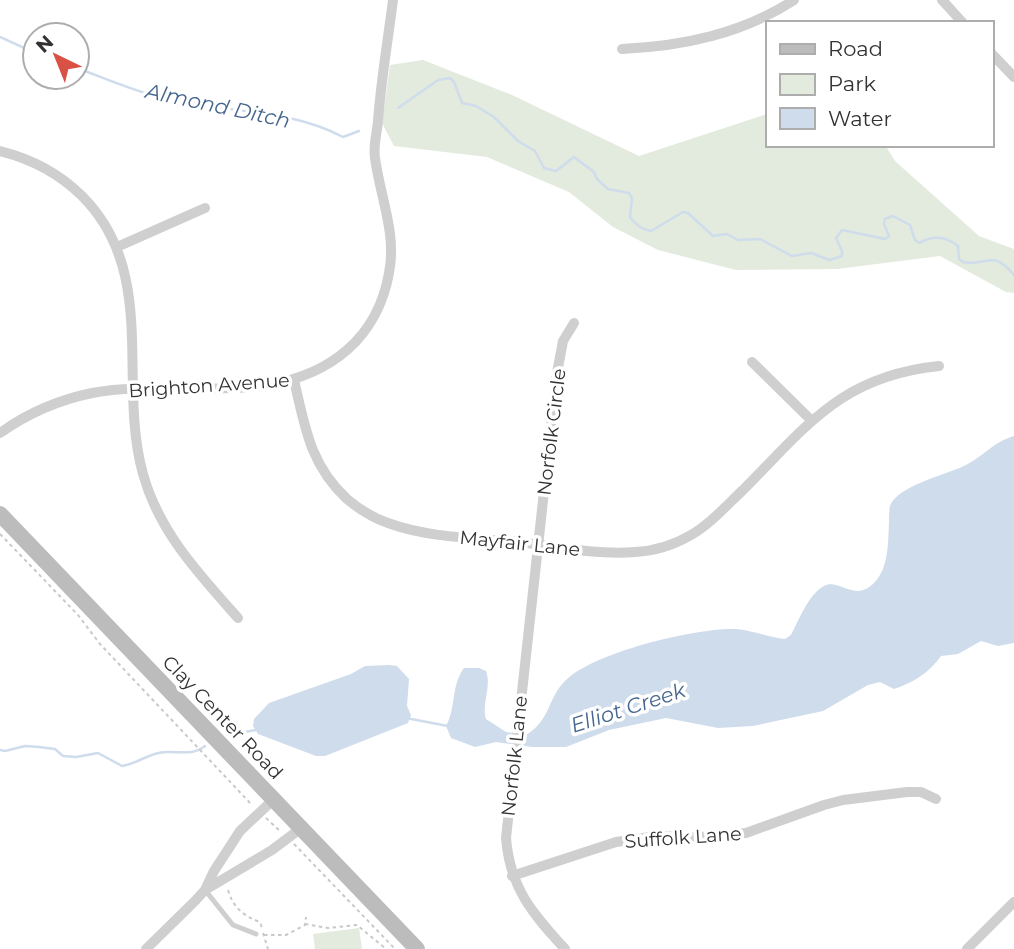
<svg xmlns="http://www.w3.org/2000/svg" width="1014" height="949" viewBox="0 0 1014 949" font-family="Montserrat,sans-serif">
<rect width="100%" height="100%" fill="#fff"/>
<path fill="#e3eade" d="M423,60l89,35 127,61 128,-42v31h118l10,16 84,75 35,13v44l-8,-1 -66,-36 -103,13 -101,1 -78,-20 -45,-23 -44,-35 -82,-35 -93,-11 -12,-23 8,-58z
M359,928l3,21h-47l-2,-15z"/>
<path fill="#cfdceb" d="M1014,436v207l-16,3 -17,-5 -23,13 -17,2c-11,16 -28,27 -47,33l-14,-7 -12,3 -45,26 -70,15 -35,2 -52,-10 -57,12 -43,17h-34l-36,-5 -21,5 -24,-9 -5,-12c10,-17 5,-41 18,-58h15l7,3c6,17 -5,32 0,48l20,13 20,3c26,-16 21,-38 41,-56 29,-27 130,-52 170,-50 16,2 32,8 48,10l6,-4c8,-15 17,-40 33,-49 15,-8 30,17 50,-3 15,-15 14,-41 15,-61 0,-4 0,-12 1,-16 7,-20 55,-31 74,-40 19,-9 29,-24 50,-30z
M389,665l8,1 12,13 -2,27 4,9 -3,8 -83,33h-9l-58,-22 -5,-8 1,-7 15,-16 82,-29 14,-8z"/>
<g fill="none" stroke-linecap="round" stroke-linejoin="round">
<path stroke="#cfdceb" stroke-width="2.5" d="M0,37l35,16
M77,68c27,10 54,22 82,29 60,16 128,10 184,40l16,-6
M398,108l40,-28 12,-2 4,4 8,21 14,3 18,11 24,24 17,10 9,17 12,3 18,-14 20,15 3,7 11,10 21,4 3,5 -2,19c6,8 11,12 21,14l32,-19 5,1 25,23 14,-2 11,6 22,-1 32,17 19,-3 19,7 12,-4v-5l-6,-13 6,-8 43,9 4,-3 -5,-12 1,-5 8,-3 17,9 5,15 4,3c14,-8 27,-7 39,3l1,13 4,3c25,5 29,-14 51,13
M406,718l42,8
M228,735l28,-5
M0,750l5,1 20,-5 14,1 16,2 8,7 13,1 22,-4 24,13c15,-2 28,-14 44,-14 15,-1 26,4 39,-6"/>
<path stroke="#c9c9c9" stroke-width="2" stroke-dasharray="3.5 3.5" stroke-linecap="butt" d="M0,534l78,81 22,29 152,161
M266,818l14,13
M294,844l101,105
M228,890c5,17 15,26 32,32l2,6
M305,924l23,4 29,-3 29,24
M263,933l5,16
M264,935h22l19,-10 1,-8"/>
<path stroke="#cfcfcf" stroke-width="5" d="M205,890l28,35 23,9"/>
<path stroke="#cfcfcf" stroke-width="10" d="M942,0l21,23
M622,49c61,-3 120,-15 172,-49
M991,53l23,24
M0,151c32,8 59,22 82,45 77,77 35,185 61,278 16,58 56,100 95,144
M117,247l88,-39
M752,362l60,59
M294,380c11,47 16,85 53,119 12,10 26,19 41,24 41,15 88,15 131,19 38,5 78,13 116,10 20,-1 39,-7 56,-17 19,-11 35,-29 52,-45 64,-64 98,-114 196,-124
M0,433c28,-20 58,-33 92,-40 83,-16 185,18 255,-43 23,-20 37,-48 42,-77 8,-39 -9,-77 -14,-115 -2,-12 2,-25 3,-37 3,-41 10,-81 15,-121
M512,876l104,-34 41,-6 44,1 45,-4 78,-28 19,-5 64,-8h14l15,7
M205,890l67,-40 28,-21
M146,949l49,-48 10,-11 9,-19 26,-40 33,-31
M565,949c-33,-36 -55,-61 -59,-111l51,-465 6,-32 11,-18
M967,949l47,-47"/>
<path stroke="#bcbcbc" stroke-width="16" d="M0,514l417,435"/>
</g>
<g text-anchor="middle" stroke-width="7" stroke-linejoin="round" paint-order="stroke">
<g font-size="19" fill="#323232" stroke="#fff">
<text transform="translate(209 385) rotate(-4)" y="7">Brighton Avenue</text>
<text transform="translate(551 432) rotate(-83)" y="7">Norfolk Circle</text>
<text transform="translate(520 543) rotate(6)" y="7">Mayfair Lane</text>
<text transform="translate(223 717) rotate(46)" y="7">Clay Center Road</text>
<text transform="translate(514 756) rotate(-84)" y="7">Norfolk Lane</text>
<text transform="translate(683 837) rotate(-4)" y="7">Suffolk Lane</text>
</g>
<g font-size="21" font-style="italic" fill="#45668f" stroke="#fff">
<text transform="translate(218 106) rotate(12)" y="7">Almond Ditch</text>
<text transform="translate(628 708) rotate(-18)" y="7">Elliot Creek</text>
</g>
</g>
<rect x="766" y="21" width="228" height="126" fill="#ffffff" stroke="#adadad" stroke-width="2"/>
<rect x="780" y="44" width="35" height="10" fill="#bcbcbc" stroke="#adadad" stroke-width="2"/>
<text x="828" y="56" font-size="21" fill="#323232">Road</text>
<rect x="780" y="74" width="35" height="21" fill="#e3eade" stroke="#adadad" stroke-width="2"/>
<text x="828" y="91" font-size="21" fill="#323232">Park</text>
<rect x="780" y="108" width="35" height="21" fill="#cfdceb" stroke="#adadad" stroke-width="2"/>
<text x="828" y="126" font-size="21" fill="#323232">Water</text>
<g transform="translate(56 56) rotate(317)"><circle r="33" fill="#ffffff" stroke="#adadad" stroke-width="2"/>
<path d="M0-5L12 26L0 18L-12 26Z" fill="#d95144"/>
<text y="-10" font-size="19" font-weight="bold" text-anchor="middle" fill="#323232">N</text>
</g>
</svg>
